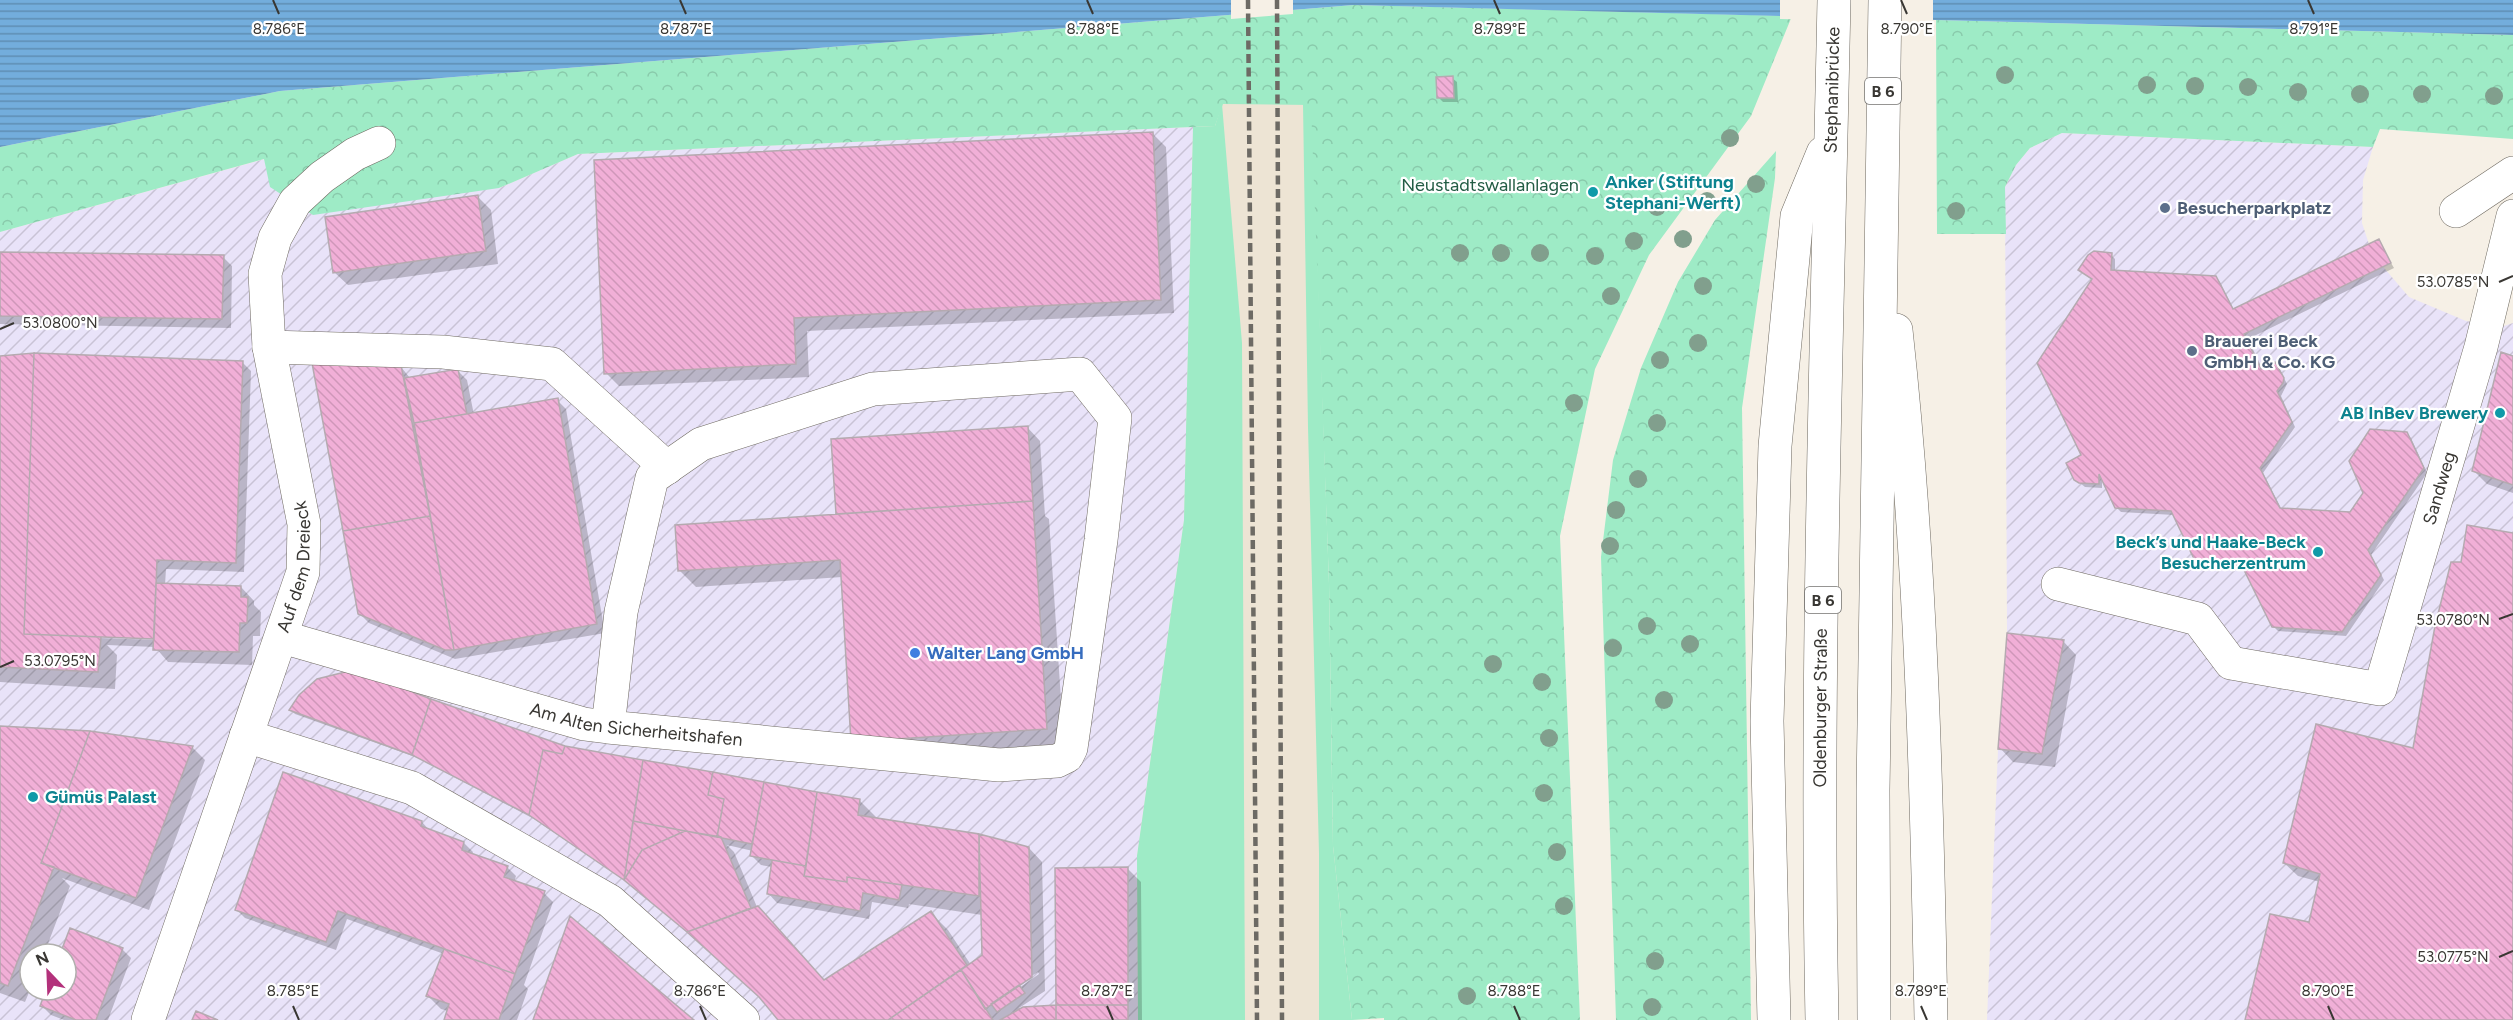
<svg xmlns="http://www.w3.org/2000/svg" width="2513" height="1020" viewBox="0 0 2513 1020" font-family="Figtree,sans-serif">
<defs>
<pattern id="industrial-furrows" width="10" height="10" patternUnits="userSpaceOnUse" patternTransform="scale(1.5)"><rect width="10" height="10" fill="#e9e3f9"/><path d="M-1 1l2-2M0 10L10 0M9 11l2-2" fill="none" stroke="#c9c3d6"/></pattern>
<pattern id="park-crowns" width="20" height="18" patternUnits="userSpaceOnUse" patternTransform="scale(1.5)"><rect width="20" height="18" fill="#9eebc6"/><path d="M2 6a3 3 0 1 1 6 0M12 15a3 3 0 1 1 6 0" fill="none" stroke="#89caab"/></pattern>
<pattern id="water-rules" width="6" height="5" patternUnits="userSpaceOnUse" patternTransform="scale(1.5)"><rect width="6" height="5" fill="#73addc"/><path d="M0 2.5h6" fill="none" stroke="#5f8eb3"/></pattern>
<pattern id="building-back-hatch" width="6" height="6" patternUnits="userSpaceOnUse" patternTransform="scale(1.5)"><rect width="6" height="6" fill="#f1afd7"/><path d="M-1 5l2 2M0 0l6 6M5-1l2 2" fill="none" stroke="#cf97b9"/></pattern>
</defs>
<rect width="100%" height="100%" fill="#f6f0e6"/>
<path fill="#ede4d4" d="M1222,104h90l21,742 19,174h-214l-1,-164 47,-336 9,-393 22,-1z"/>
<path fill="url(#industrial-furrows)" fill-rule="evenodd" d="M1193,127l-9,393 -47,336 1,164h-1138v-788l265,-73 234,29 79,-34zM30,954h36v36h-36z
M2062,133l311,14 -10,33 -1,43 9,27 14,19 24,28 57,24 35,6 12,-4v697h-526l11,-271 9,-116 -2,-446 11,-22 14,-17z"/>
<path fill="#9eebc6" d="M1222,104l20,239 3,677h-107l-1,-164 47,-336 9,-393 22,-1z
M1303,104h9l17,479 4,263 19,174h-33v-167l-11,-426z"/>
<path fill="url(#park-crowns)" d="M1354,5l438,11 -41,100 -102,139 -54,114 -35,167 20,484h-196v-2l-32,2 -19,-174 -4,-263 -18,-478 -88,-1 -8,22 -637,28 -79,34 -186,27 -43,-28 -6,-28 -264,73v-85l280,-56z
M1936,20l577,15v104l-133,-10 -7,18 -311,-14 -32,15 -14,17 -11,22 1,47h-69z
M1776,151l-1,27 -33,230 9,612h-135l-15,-463 12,-97 28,-92 37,-86 37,-62z"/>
<path fill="url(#water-rules)" d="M0,0h2513v35l-1159,-30 -1074,86 -280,56z"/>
<path fill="#f6f0e6" d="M1231,0h62v14l-62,5z
M1780,0h153v23l-153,-4z"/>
<path fill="#0003" fill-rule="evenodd" d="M1452,78l5,4 1,20h-15l-4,-4z
M1153,134l13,13 8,166 -367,18 2,46 -190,9 -13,-13z
M478,197l13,13 7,54 -150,21 -14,-13z
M2378,241l16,27 -146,71 15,31 12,-6 4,4 8,16 -6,12 14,31 -32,46 19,37 68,3 56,-79 5,4 16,35 -56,82 13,25 -38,56 -68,-5 -5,-5 -27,-57 -45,-2 -4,-5 -23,-47 -53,-3 -5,-5 -14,-29v10l-17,-1 -10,-8 8,-23 10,-176 -13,-10 31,-15 4,4v12l101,6 4,5 14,28z
M0,253l223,4 9,9 -1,62 -231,-4z
M2513,357v136l-26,-9 -13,-13z
M0,358l242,4 9,9 -7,201 -78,-3 -1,16 76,2 13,14v4l7,7 -1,24h-7l-1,29 -84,-3 -13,-15 -48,-2 10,10 -2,34 -115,-7zM97,635l64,2v3l-61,-2z
M401,367l9,11 48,-7 9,9 7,35 83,-15 9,9 39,224 -150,26 -86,-36 -10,-10z
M1027,427l13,14 5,75 4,3 15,226 -194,13 -28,-181 -146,10 -17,-17 161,-55 -2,-2z
M2513,534v486h-266l64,-96 9,-42 -22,-6 -14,-13 131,-114 48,-185z
M2063,641l13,14 -21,112 -42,-5 -13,-14z
M368,676l196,71 295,53 20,20 100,16 50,12 13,14 3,129 -26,17 38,-1 70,-139 14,14 1,138h-362l-14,-17 -64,-58 -72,-61 -96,-65 -116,-61 -123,-44 -4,-4zM727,845l26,6 -1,5 9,9 11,2 -4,26 9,10 92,16 3,-17 36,6 1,-4 73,11 1,41 -12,9 -23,-35 -17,-17 -106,68 -68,-74 -23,-55zM1038,972l1,2 -20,14 -2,-3z
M0,727l192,20 13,13 -56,150 -87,-32 8,8 -26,68h-14v36l-5,12 -25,-9z
M422,822l8,9 34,12 9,9 -1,3 35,12 9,9 -2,6 30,11 9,9 -29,83 4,4 -11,31h-72l3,-9 -7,-2 -13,-13 16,-42 -97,-35 -11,31 -91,-32 -9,-9z
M122,949l9,9 -23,62h-44l-13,-5 -9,-9 6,-16h18v-36h-5z"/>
<path fill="url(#building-back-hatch)" stroke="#b5aab0" stroke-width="1.5" d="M1453,76l1,22h-17l-1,-21z
M1153,132l8,168 -367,18 2,46 -192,10 -10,-214z
M478,195l8,56 -153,22 -8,-56z
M2379,239l12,24 -147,71 17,35 14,-7 9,16 -1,5 -6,8 15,31 -32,46 20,40 70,4 13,-19 -14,-32 21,-32 37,3 17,36 -56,82 13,25 -39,57 -70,-5 -30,-61 -46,-3 -25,-52 -56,-3 -16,-34v10l-20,-1 -5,-3 -8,-17 15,-8 -44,-92 55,-84 -14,-9 10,-15 6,-4 18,2 -1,17 105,6 17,33z
M0,252l224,3 -2,64 -222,-3z
M2501,352l12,4v129l-41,-14z
M34,353l-10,281 77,3 -3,35 -98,-5v-311z
M34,353l209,8 -7,202 -79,-3 -3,79 -130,-5z
M312,363l89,2 29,151 -87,15z
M458,369l9,45 -53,9 -10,-45z
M558,398l39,226 -143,26 -40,-227z
M1028,426l5,75 -197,13 -5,-75z
M1033,501l14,228 -196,13 -11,-182 -162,11 -3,-46z
M430,516l24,134h-9l-87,-36 -15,-83z
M2467,525l46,8v487h-268l25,-106 39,8 11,-48 -37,-11 33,-139 97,24 22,-122 16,-64h10z
M156,583l85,3v11h7l-1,26h-7l-1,29 -86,-2z
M2007,633l57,7 -22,114 -44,-5z
M345,672l23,3 63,24 -19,56 -123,-45 10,-15 18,-16z
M431,699l134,47 -3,8 -19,-4 -14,65 -117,-60z
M0,726l90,5 -49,132 13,4 -46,119 -8,-3z
M90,731l103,15 -57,152 -95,-35z
M565,746l78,14 -19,120 -95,-65 14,-65 19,4z
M643,760l70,12 -5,23 16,4 -7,38 -84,-16z
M283,772l139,49 -1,5 43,16 -2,8 46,16 -4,11 41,14 -30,83 -177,-63 -12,31 -91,-32z
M713,772l51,10 -12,62 -35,-7 7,-38 -16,-4z
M764,782l53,10 -11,74 -56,-10z
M817,792l43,7 -2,16 121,19v62l-132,-19v5l-43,-6z
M633,821l52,10 -43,19 -18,30z
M685,831l36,6 30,71 -64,24 -63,-52 18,-30z
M979,834l50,13 3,130 -47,32 -24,-39 21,-15z
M772,860l34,6 -2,10 43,6v-5l55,8 -3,15 -36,-7 -3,18 -93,-17z
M1128,867v138h-72l-1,-137z
M758,906l66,74 107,-69 36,54 -79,55h-110l-19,-23 -72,-65z
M570,916l124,104h-161z
M70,928l53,20 -27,72h-20l-36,-14 6,-16h20v-36h-6z
M444,949l71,25 -16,46h-55l5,-16 -23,-8z
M961,970l32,50h-105z
M1019,985l6,8 -28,19 -6,-8z
M1056,1005v15h-56l23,-13z
M1056,1005h72v15h-72z
M196,1011l22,9h-26z"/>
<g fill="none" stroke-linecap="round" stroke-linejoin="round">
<g stroke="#6f6a61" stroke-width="34">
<g id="minor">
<path d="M2456,211l57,-38"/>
<path d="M269,347l174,5 109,12 115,104"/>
<path id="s1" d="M2058,584l140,35 33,44 149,26 101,-342 32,-131"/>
<path id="s2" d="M282,637l302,87 24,3 391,38 58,-4 10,-5 4,-8 30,-208 14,-122 -35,-44 -207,15 -172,55 -49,34 -31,134 -13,115"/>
<path d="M246,736l166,52 198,113 133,119"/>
<path id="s3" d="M148,1020l155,-448 1,-48 -35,-177 -4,-73 10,-36 20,-36 27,-25 33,-23 24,-11"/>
</g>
</g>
<g stroke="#6f6a61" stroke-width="34">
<g id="highway">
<path d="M1896,330c25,229 31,460 35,690"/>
<path d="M1774,1020l-7,-299 8,-275 22,-230 26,-63"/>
<path id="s4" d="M1822,1020c-7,-340 5,-680 12,-1020"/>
<path d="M1874,1020l-1,-229 12,-791"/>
</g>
</g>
<use href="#minor" stroke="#fff" stroke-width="33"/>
<use href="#highway" stroke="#fff" stroke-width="33"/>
<path stroke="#6d6a64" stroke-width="4.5" stroke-dasharray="9 4.5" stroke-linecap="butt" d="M1248,0l9,1020
M1277,0l5,1020"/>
</g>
<g fill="#819f8d">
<circle cx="2005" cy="75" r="9"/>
<circle cx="2147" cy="85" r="9"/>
<circle cx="2195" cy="86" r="9"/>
<circle cx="2248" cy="87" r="9"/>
<circle cx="2298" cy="92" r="9"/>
<circle cx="2360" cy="94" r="9"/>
<circle cx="2422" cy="94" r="9"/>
<circle cx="2494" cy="96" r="9"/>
<circle cx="1730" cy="138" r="9"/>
<circle cx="1756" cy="184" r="9"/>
<circle cx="1707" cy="201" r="9"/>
<circle cx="1657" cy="207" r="9"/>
<circle cx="1956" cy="211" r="9"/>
<circle cx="1683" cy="239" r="9"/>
<circle cx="1634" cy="241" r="9"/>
<circle cx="1460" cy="253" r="9"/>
<circle cx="1501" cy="253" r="9"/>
<circle cx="1540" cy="253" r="9"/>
<circle cx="1595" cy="256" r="9"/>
<circle cx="1703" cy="286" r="9"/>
<circle cx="1611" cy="296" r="9"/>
<circle cx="1698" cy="343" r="9"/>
<circle cx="1660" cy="360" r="9"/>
<circle cx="1574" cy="403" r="9"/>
<circle cx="1657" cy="423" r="9"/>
<circle cx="1638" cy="479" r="9"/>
<circle cx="1616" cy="510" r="9"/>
<circle cx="1610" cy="546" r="9"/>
<circle cx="1647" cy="626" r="9"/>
<circle cx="1690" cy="644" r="9"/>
<circle cx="1613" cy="648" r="9"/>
<circle cx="1493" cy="664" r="9"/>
<circle cx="1542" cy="682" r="9"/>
<circle cx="1664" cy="700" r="9"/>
<circle cx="1549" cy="738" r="9"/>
<circle cx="1544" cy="793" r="9"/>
<circle cx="1557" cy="852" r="9"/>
<circle cx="1564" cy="906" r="9"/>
<circle cx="1655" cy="961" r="9"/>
<circle cx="1467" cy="996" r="9"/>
<circle cx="1652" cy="1007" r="9"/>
</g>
<path fill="none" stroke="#393733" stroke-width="2" d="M273,0l6,14M680,0l6,14M1087,0l6,14M1494,0l6,14M1901,0l6,14M2308,0l6,14M2499,282l14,-6M0,329l14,-6M2499,619l14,-5M0,667l14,-6M2499,957l14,-6M293,1006l6,14M700,1006l6,14M1107,1006l6,14M1514,1006l6,14M1921,1006l6,14M2328,1006l6,14"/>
<g fill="#0f9aa8" stroke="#fff" stroke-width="2">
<circle cx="1593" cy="192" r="6"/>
<circle cx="2500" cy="413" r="6"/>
<circle cx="2318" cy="552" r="6"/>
<circle cx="33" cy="797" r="6"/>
</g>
<g fill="#5c6f8a" stroke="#fff" stroke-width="2">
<circle cx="2165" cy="208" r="6"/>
<circle cx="2192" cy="351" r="6"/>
</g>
<circle fill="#3f7fe0" stroke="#fff" stroke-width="2" cx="915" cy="653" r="6"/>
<g text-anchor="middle" stroke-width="4.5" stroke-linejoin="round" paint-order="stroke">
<g fill="#fff" stroke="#747370" stroke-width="1.5">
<rect x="1865" y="78" width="36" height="26" rx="4.5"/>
<rect x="1805" y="587" width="36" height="26" rx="4.5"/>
</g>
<g font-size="16" font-weight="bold" fill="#393733">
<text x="1883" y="97">B 6</text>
<text x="1823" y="606">B 6</text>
</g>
<g font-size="18" fill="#393733" stroke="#fff">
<text dy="6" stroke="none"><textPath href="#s4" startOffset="930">Stephanibrücke</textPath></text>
<text dy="6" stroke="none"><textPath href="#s1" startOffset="560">Sandweg</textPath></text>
<text dy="6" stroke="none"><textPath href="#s3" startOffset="478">Auf dem Dreieck</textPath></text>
<text dy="6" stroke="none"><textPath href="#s4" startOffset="312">Oldenburger Straße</textPath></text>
<text dy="6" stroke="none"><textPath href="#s2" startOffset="366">Am Alten Sicherheitshafen</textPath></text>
</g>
<g font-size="18" font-weight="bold" fill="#0d838f" stroke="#fff" text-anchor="start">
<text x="1605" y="188">Anker (Stiftung<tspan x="1605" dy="21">Stephani-Werft)</tspan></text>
<text x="2488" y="419" text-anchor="end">AB InBev Brewery</text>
<text x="2306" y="548" text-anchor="end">Beck’s und Haake-Beck<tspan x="2306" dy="21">Besucherzentrum</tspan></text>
<text x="45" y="803">Gümüs Palast</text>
</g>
<g font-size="18" fill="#225c44" stroke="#fff">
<text x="1490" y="191">Neustadtswallanlagen</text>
</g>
<g font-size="18" font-weight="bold" fill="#4e5e75" stroke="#fff" text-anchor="start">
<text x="2177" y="214">Besucherparkplatz</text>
<text x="2204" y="347">Brauerei Beck<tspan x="2204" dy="21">GmbH &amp; Co. KG</tspan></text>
</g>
<g font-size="18" font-weight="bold" fill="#366cbe" stroke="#fff" text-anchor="start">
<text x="927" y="659">Walter Lang GmbH</text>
</g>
</g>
<g font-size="15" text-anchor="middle" fill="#393733" stroke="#fff" stroke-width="4.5" stroke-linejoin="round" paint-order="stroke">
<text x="279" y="34">8.786°E</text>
<text x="686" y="34">8.787°E</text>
<text x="1093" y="34">8.788°E</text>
<text x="1500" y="34">8.789°E</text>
<text x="1907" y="34">8.790°E</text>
<text x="2314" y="34">8.791°E</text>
<text x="2453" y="287">53.0785°N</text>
<text x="60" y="328">53.0800°N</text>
<text x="2453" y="625">53.0780°N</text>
<text x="60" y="666">53.0795°N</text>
<text x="2453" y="962">53.0775°N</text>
<text x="293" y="996">8.785°E</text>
<text x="700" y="996">8.786°E</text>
<text x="1107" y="996">8.787°E</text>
<text x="1514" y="996">8.788°E</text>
<text x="1921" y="996">8.789°E</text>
<text x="2328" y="996">8.790°E</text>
</g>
<g transform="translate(48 972) rotate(337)"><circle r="28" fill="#ffffff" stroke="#b0afad" stroke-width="1.5"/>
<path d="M0-4.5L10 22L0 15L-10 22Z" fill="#b3317b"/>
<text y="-9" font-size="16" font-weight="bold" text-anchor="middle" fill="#393733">N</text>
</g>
</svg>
